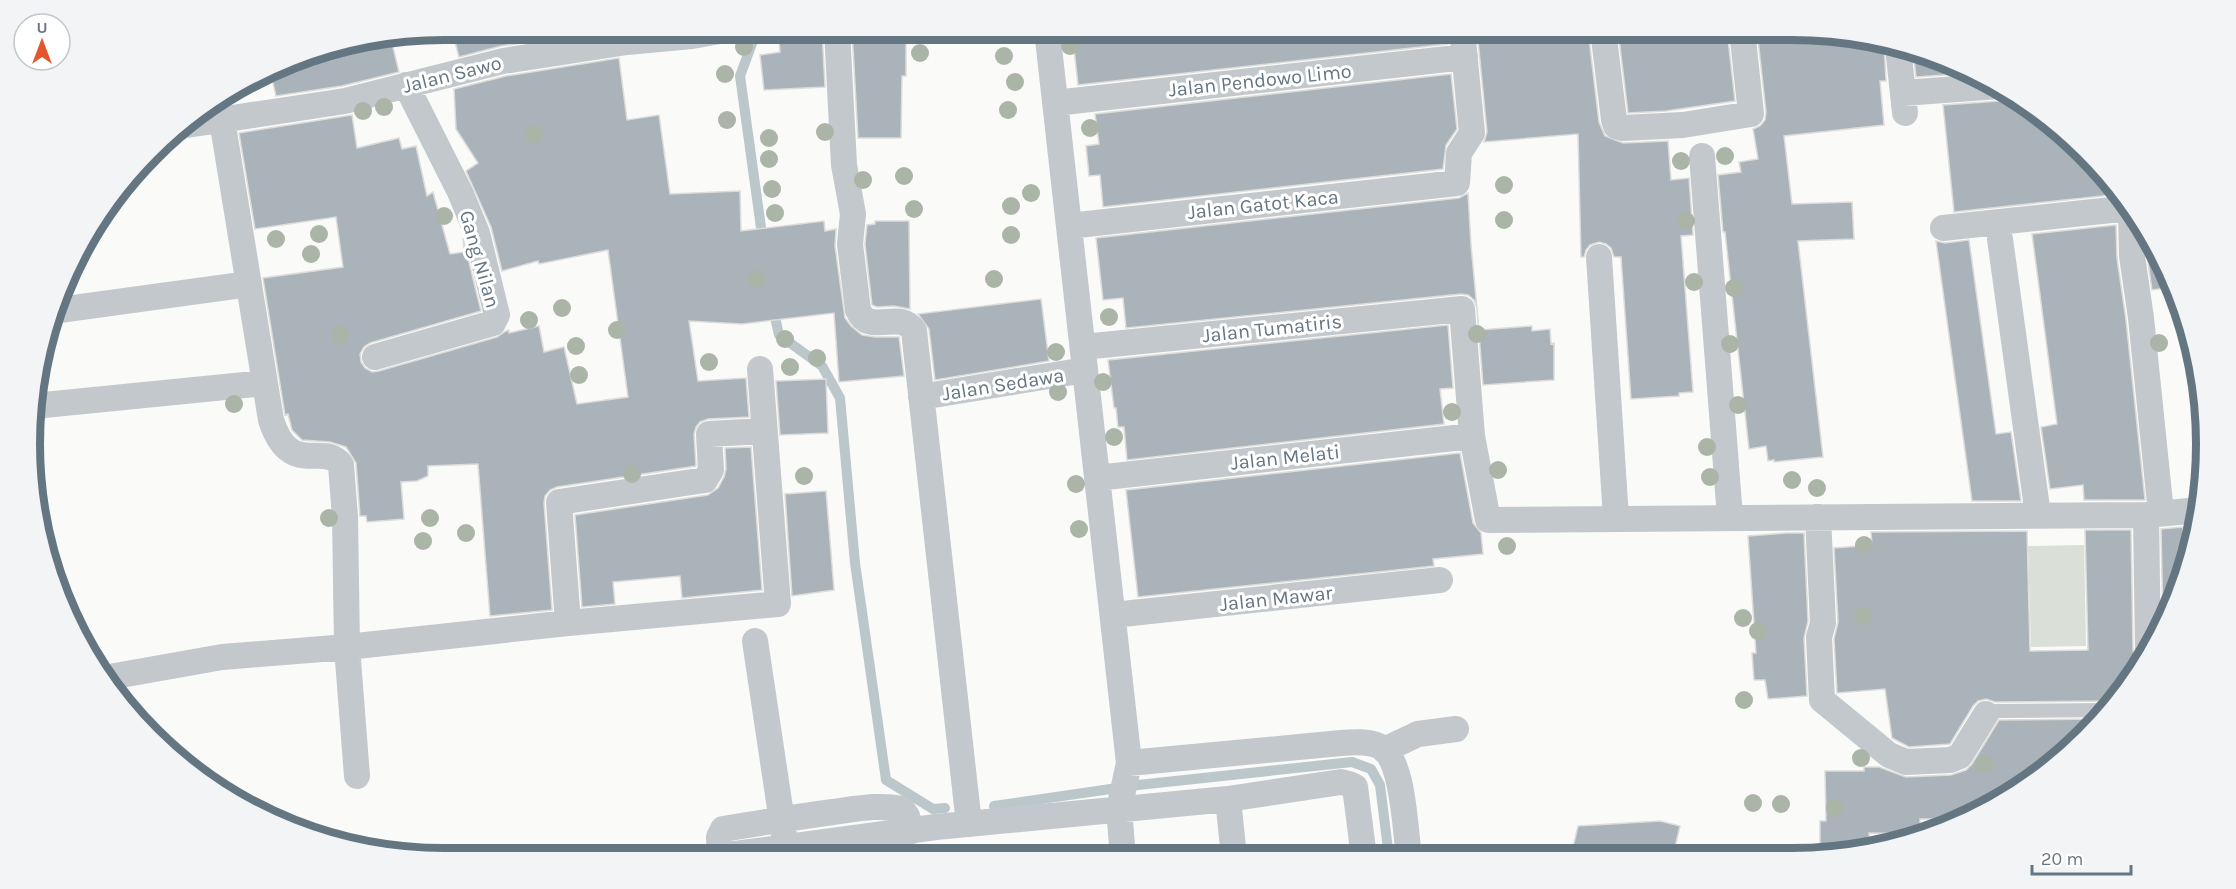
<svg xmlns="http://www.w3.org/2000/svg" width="2236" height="889" viewBox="0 0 2236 889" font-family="Karla,sans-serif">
<rect width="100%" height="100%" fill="#fafaf8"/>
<path fill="#dadfd7" d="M2084,545l2,101 -55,1 -3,-101z"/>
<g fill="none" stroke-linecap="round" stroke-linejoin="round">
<path stroke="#bbc7cb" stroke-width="10" d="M757,30l-17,46 23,166
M773,308l6,27 43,31 18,32 15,165 31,217 47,29 12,-1
M994,806l144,-21 214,-23 19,7 9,16 9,72"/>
</g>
<path fill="#aab3b9" stroke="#dcdcda" stroke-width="1.5" d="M452,30h154l-105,16 -42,11z
M796,30h26l3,57 -61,3 -4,-35 20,-3 -1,-11 18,-1z
M852,30h54v46h-4l-1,62h-43z
M1072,30h375l1,14 -370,41z
M1477,30h111l11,92 6,14 18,7 45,-2 3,39 18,-2 4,57 -12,1 12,156 -14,1v3l-48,3 -10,-142h-7l-3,-9 -5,-4 -7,-2 -9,3 -4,5 -2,7h-3l-3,-123 -94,8 3,-10z
M1618,30h109l8,71 -69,10 -38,2z
M1757,30h34l93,15 2,36h-6l4,44 -100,11 8,68 60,-2 2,37 -56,2 25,216 -49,5v-2l-6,1 -2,-15 -17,3 -24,-217h-2l-5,-57 23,-3 -2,-10 19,-3 -5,-30 7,-3 5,-6 1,-8z
M391,39l8,33 -57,14 -66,10 -6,-26 41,-18z
M1913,50l11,2 47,21 -55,4z
M619,58l8,62 32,-5 11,79 70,-3 1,40 83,-10 1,10 11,-2 -1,17 10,72 6,8 11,9 13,2h24l5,39 -65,6 -5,-69 -92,11 -53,-3 9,60 48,-3 3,39 -41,2 -8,3 -4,5 -2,7 2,32 -139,21 -7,3 -5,6 -1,7 8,107 -62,6 -12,-152 -50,2v10l-11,5 -16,1 3,37 -37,3 -1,-6h-6l-4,-53 -10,-16 -16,-5 -28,-2 -10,-10 -4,-16 -3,1 -22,-137 80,-11 -7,-50 -81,12 -16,-96 113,-18 5,33 42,-10 3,11 14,-3 11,50 6,-4 17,62 14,-2 -1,-14 18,73 -111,32 -6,4 -4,7 1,8 4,6 7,4 7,-1 118,-34 9,-6 3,-1v3l30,-7 5,26 20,-5 13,57 51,-7 -20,-147 -69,14 -1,-3 -36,10 -11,-44 -25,-56 12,-8 -22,-34 -2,-40 52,-13z
M1451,74l6,55 -11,16 -3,24 -340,38 -3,-32 -11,1 -3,-30 13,-2 -4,-30z
M2011,94l54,39 56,61 -167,18 -11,-107 57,-4z
M1468,193l3,52 8,85 53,-4v5l18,-2 1,15 3,-1v37l-71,5 -6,-77 -3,-8 -6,-5 -7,-1 -335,34 -3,-30 -20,2 -7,-62 363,-40z
M875,221h34l1,88 -16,-3 -17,1 -5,-2 -7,-61 2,-19 8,-1z
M2116,225l1,33 9,62 19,180h-61l-1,-15 -33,4 -9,-62 16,-3 -25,-190z
M2147,234l16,27 10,26 -21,3 -5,-35z
M1969,240l27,194 15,-2 10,69h-49l-36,-260 9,2z
M1041,299l8,62 -114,19 -6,-51 -11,-15z
M1448,325l5,63 -13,1 4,35 -317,36 -3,-33h-6l-2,-19h-2l-6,-48z
M826,379l2,54 -48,2 -4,-54z
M751,447l11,143 -80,8 -2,-22 -67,6 2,22 -33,3 -7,-92 133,-20 10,-7 6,-11 2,-8 -1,-21z
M1460,453l13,70 8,10 2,21 -50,5 1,7 -296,31 -12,-107z
M826,491l8,99 -42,6 -7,-102z
M2183,527v30h6l-5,20 -21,44 -2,-92z
M2085,530h46l2,120 2,8 7,5 -6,11 -25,30 -6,-3 -110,1 -9,-3 -8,2 -5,5 -23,38 -41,3 -17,-9 -7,-49 -48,4 -3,-54 4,-17 -4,-74 38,-3 -1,-13 156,-1 3,120 58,-1z
M1786,533h18l4,88 -4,17 3,58 -39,3 -3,-19h-11l-2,-27h4l-8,-117z
M2097,719l-32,37 -101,63h-44v15l-51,-1 1,16 -50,2v-30h6l-1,-50h39v-4h15l27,10 45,-2 15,-5 6,-6 27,-44z
M1660,821l20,5 -7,30h-102l7,-30z"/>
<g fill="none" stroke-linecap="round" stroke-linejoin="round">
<path stroke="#c3c8cc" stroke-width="14" d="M1986,714l11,-3 108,-1"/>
<path stroke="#c3c8cc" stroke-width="26" d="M837,30l7,135 9,49 -3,30 8,66c11,27 42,-2 56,21l55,493
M1047,30l82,733 -10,46 4,48
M1603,30l11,90 2,6 7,2 60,-3 68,-11 -9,-84
M1898,47l7,66
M1903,93l96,-7
M1055,103l410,-46
M222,120l49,300c19,59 53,21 70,45l4,52 2,130 10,129
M180,126l165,-25 158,-40 124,-19 65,-6 33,-6
M1702,156l28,361
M2131,210l1,46 9,62 20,195
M1069,226l388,-43 2,-30 13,-20 -10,-103
M1943,228l187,-20
M2000,239l38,276
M1599,257l17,261
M52,311l197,-27
M1083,347l379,-38 10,127 16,84 658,-5 54,-5
M375,357l118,-34 4,-8 -20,-82 -17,-41 -54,-107
M921,397l164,-27
M44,405l221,-22
M1097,478l375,-42
M2146,515l2,135
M1818,517l5,106 -4,14 3,63 67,55 17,7 44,-2 10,-4 26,-42
M1113,615l327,-35
M568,623l-9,-121 146,-22 6,-10 -2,-36 55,-3
M755,641l29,194
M104,678l118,-21 125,-10 221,-24 210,-19 -18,-235
M1384,750l34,-16 38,-5
M1129,763l212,-20c12,-1 27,-2 38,3 25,11 26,85 30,111
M1228,799l6,58
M720,856l-1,-19 4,-8c36,-6 73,-12 110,-17 23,-3 46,-8 69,-3l5,7 5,15
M705,858l231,-31 292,-28 113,-17 8,2 6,3 9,70"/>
</g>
<g fill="#aab4a7">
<circle cx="1070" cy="46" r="9"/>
<circle cx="744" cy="47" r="9"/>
<circle cx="920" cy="53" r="9"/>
<circle cx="1004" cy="56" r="9"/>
<circle cx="725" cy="74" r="9"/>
<circle cx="1015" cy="82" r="9"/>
<circle cx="384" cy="107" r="9"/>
<circle cx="1008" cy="110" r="9"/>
<circle cx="363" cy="111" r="9"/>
<circle cx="727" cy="120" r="9"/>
<circle cx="1090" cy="128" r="9"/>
<circle cx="825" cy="132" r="9"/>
<circle cx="534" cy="134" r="9"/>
<circle cx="769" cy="138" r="9"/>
<circle cx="1725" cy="156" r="9"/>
<circle cx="769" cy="159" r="9"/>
<circle cx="1681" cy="161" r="9"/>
<circle cx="904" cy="176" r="9"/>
<circle cx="863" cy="180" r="9"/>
<circle cx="1504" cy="185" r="9"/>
<circle cx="772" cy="189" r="9"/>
<circle cx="1031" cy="193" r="9"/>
<circle cx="1011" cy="206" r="9"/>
<circle cx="914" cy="209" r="9"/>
<circle cx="775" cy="213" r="9"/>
<circle cx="444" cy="216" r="9"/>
<circle cx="1504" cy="220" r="9"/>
<circle cx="1686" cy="221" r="9"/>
<circle cx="319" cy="234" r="9"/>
<circle cx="1011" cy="235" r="9"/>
<circle cx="276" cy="239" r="9"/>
<circle cx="311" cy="254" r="9"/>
<circle cx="757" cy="279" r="9"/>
<circle cx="994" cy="279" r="9"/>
<circle cx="1694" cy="282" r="9"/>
<circle cx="1734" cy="288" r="9"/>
<circle cx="562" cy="308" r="9"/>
<circle cx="1109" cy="317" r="9"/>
<circle cx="529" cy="320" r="9"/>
<circle cx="617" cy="330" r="9"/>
<circle cx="1477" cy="334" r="9"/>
<circle cx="340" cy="335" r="9"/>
<circle cx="785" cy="339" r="9"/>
<circle cx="2159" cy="343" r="9"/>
<circle cx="1730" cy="344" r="9"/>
<circle cx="576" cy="346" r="9"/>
<circle cx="1056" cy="352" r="9"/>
<circle cx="817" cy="358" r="9"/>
<circle cx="709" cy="362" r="9"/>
<circle cx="790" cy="367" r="9"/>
<circle cx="579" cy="375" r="9"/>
<circle cx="1103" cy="382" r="9"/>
<circle cx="1058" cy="392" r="9"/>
<circle cx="234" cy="404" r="9"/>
<circle cx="1738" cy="405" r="9"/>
<circle cx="1452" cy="412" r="9"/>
<circle cx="1114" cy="437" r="9"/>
<circle cx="1707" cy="447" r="9"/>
<circle cx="1498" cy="470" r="9"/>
<circle cx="632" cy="474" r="9"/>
<circle cx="804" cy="476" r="9"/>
<circle cx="1710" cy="477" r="9"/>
<circle cx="1792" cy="480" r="9"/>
<circle cx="1076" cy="484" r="9"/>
<circle cx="1817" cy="488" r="9"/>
<circle cx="329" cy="518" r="9"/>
<circle cx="430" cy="518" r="9"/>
<circle cx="1079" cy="529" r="9"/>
<circle cx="466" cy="533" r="9"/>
<circle cx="423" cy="541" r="9"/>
<circle cx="1864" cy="545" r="9"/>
<circle cx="1507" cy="546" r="9"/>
<circle cx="1863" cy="616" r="9"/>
<circle cx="1743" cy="618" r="9"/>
<circle cx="1758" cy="631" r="9"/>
<circle cx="1744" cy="700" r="9"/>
<circle cx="1861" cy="758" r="9"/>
<circle cx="1984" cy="764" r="9"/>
<circle cx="1753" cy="803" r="9"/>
<circle cx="1781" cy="804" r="9"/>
<circle cx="1835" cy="808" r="9"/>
</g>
<g text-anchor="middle" stroke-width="6" stroke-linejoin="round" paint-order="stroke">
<g font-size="20" fill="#657683" stroke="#fff">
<text transform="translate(452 74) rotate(-14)" y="7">Jalan Sawo</text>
<text transform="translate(1260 80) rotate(-6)" y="7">Jalan Pendowo Limo</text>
<text transform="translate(1263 204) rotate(-6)" y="7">Jalan Gatot Kaca</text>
<text transform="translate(480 259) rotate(74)" y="7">Gang Nilan</text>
<text transform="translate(1272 328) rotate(-6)" y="7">Jalan Tumatiris</text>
<text transform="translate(1003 384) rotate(-9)" y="7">Jalan Sedawa</text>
<text transform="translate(1285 457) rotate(-6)" y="7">Jalan Melati</text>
<text transform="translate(1276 598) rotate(-6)" y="7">Jalan Mawar</text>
</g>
</g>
<path d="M0 0H2236V889H0ZM444 40H1792A404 404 0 0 1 2196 444V444A404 404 0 0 1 1792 848H444A404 404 0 0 1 40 444V444A404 404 0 0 1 444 40Z" fill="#f3f4f5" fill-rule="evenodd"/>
<path fill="none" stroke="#657683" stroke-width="8" d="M444 40H1792A404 404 0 0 1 2196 444V444A404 404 0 0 1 1792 848H444A404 404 0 0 1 40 444V444A404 404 0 0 1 444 40Z"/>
<g transform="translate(42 42)"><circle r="28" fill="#ffffff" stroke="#c1c8cd" stroke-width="1.5"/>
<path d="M0-4.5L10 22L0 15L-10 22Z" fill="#e4572e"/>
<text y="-9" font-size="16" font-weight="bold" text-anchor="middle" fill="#657683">U</text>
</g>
<path d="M2032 865v9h99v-9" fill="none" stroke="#657683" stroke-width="3"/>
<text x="2041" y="865" font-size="18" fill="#657683" stroke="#ffffff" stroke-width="4.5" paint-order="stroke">20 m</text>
</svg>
